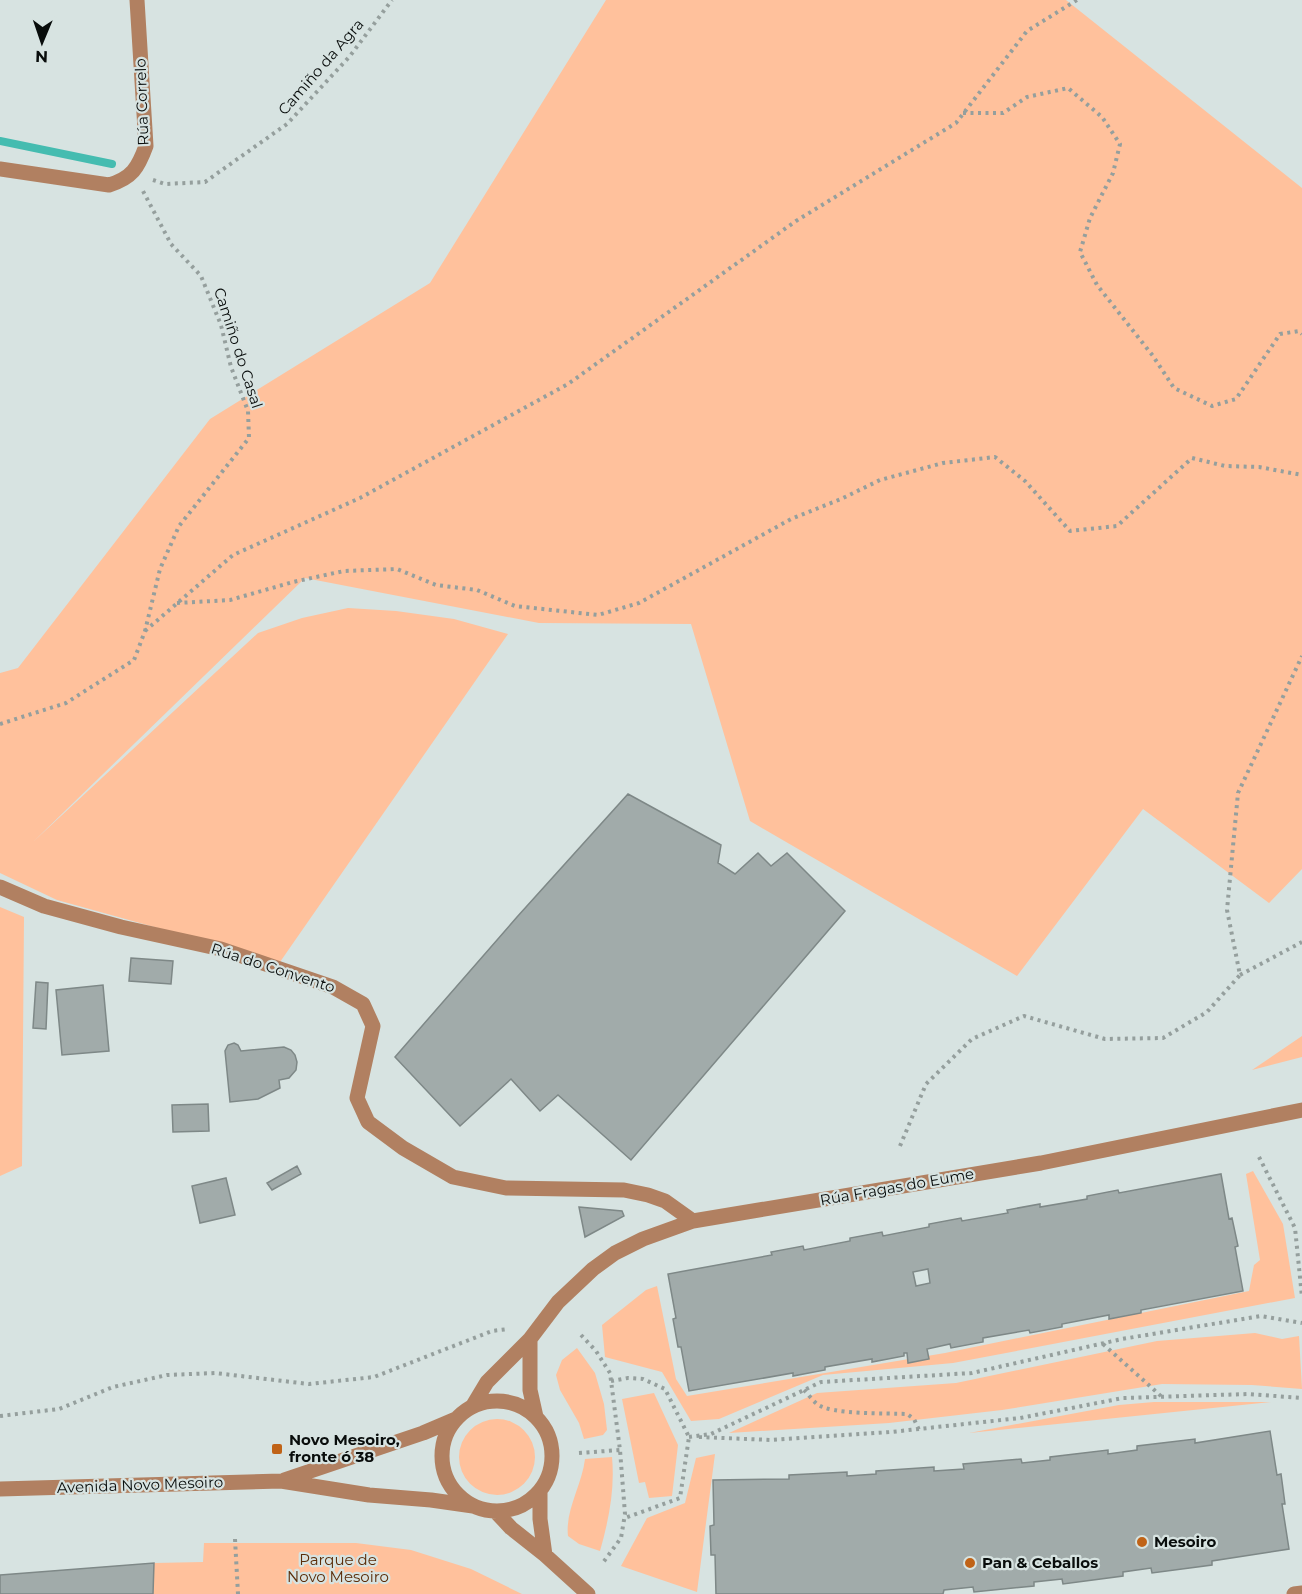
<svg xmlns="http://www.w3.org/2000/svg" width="1302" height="1594" viewBox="0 0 1302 1594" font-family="Montserrat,sans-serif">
<rect width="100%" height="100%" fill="#d7e3e1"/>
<path fill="#ffc19c" d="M606,0h460l236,188v681l-33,34 -126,-94 -126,167 -267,-155 -59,-197 -152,-1 -234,-45 -272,264 225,-209 44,-15 46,-10 48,3 58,8 54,15 -228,328 -223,-62 -57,-27v-200l18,-5 192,-249 220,-136z
M0,907l24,10 -2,249 -22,10z
M1302,1036v21l-50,13z
M1253,1171l30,53 12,74 -342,65 -130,12 -104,44 -28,2 -29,-49 -57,-15 -3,-32 44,-35 11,-4 19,93 11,17 258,-43 304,-62 5,-26 6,-5 -14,-86z
M1255,1333l27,6 17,-3 3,53 -50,-4 -90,-1 -160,26 -113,13 -160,10 88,-40 139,-10 201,-42z
M577,1348l18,25 9,31 3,26 -4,5 -19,4 -5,-16 -19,-33 -4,-15 6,-15z
M654,1393l24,52 -6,51 -23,2 -4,-16 -6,1 -17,-84z
M1154,1402h117l-302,31 150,-28z
M459 1457a38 38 0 1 1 76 0a38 38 0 1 1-76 0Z
M715,1454l-18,138 -76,-26 26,-48 38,-15 11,-45z
M612,1457c3,32 -3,62 -12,94l-21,-7 -11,-8c-3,-26 14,-51 17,-77z
M204,1543h152l55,7 60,19 51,25h-369l1,-31 49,-1z"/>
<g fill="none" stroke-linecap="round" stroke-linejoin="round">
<path stroke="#45bcb0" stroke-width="8" d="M0,141l112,23"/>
</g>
<path fill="#a1abaa" stroke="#7e8887" stroke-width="1.5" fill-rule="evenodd" d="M628,794l93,51 -3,18 17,11 23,-21 13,13 16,-13 58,58 -214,249 -73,-65 -18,16 -29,-32 -51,47 -65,-69 122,-140z
M131,958l42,3 -2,23 -42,-3z
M36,982l12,1 -2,46 -13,-1z
M103,985l6,66 -47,4 -6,-65z
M234,1043l4,2 3,6 43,-4 7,3 4,5 2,7 -1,8 -7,8 -10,2 1,8 -22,11 -28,3 -5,-51 3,-6z
M208,1104l1,27 -36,1 -1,-27z
M297,1166l4,8 -29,16 -5,-7z
M1221,1174l8,45 3,-1 6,28 -3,1 8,44 -102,19v3l-32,6v-4l-47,9v3l-32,6 -1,-3 -46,8v4l-32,6 -1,-4 -23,5 2,10 -21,4 -1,-10h-3v3l-32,6v-3l-47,8v3l-32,6v-3l-104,18 -8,-44h-3l-5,-28 3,-1 -8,-44 104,-19 -1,-3 32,-6 1,4 46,-9v-3l32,-6 1,4 46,-9v-3l32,-6 1,3 46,-8 -1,-3 33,-6v3l47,-8v-3l31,-6 1,3zM928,1269l2,14 -14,3 -3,-14z
M226,1178l9,37 -35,8 -8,-37z
M579,1207l43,4 2,5 -39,21z
M1270,1431l7,44 4,-1 4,30h-3l7,45 -77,12v4l-60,8 -1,-5 -28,4v4l-60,8 -1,-5 -28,3v4l-60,6 -1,-5 -29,3 -1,4h-227l-1,-39h-4l-1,-29 4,-1 -1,-45 76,-1v-4l58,-3v4l29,-2v-3l58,-4v4l30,-2 -1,-5 58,-5 1,4 28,-3v-3l58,-7v4l29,-4v-4l58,-7v4z
M154,1563l-1,31h-153v-19z"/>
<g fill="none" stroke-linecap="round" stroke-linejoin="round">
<path stroke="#959f9d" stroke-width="4" stroke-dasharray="3 4.5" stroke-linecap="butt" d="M963,113h40l24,-16 41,-9 34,29 18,27 -7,29 -23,45 -10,34 17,33 56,71 21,32 38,18 24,-7 44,-65 19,-3 3,3
M153,180l12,4 40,-2 82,-58 63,-68 42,-56
M177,603l53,-3 63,-18 51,-11 53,-2 39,16 41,5 38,16 83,9 41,-12 152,-84 50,-20 39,-19 63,-17 52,-6 30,24 45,50 47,-5 75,-68 33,8 34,1 43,8
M145,631l88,-76 127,-57 208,-114 228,-163 160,-98 71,-92 50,-31
M0,724l66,-21 68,-43 11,-29 15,-62 19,-43 70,-88 -1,-27 -17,-44 -10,-42 -20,-49 -30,-32 -28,-53
M1240,975l62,-33
M900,1146l26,-62 46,-45 52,-23 81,23 58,-1 44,-26 33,-37 -13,-65 11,-117 64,-137
M1259,1157l36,71 7,69
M581,1335l15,16 14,22 10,77 5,64 -4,24 -19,26
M1103,1344l59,53
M611,1381l17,-3 15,1 22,10 24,48 -9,61 -55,20
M804,1390c4,4 8,10 13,14 14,11 70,9 90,10l7,5 5,11
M0,1416l59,-7 54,-22 54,-12 48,-2 94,11 65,-7 118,-46 16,-2
M689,1437l22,-3 110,-52 151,-9 150,-34 139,-23 41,7
M699,1437l72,3 120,-8 129,-14 103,-20 125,-4 54,4
M579,1453l41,-3
M235,1539l3,55"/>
<path stroke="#b18061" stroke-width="15" d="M0,169l109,16c23,-7 29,-17 37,-39l-9,-146
M0,887l44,19 77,21 100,22 112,38 30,17 10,22 -16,72 11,24 35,26 50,29 53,11 118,2 24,5 17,6 28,20
M530,1339v51l6,27
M442 1456a55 55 0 1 1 110 0a55 55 0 1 1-110 0Z
M472,1407l15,-25 43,-43 28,-37 35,-33 22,-16 28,-14 50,-18 348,-58 261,-53
M284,1480l139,-47 33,-14
M0,1489l281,-8 88,14 62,5 42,6
M540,1491v28l5,36
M496,1512l15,16 34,27 43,39
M1294,1594l8,-1"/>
</g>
<g fill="#c06317" stroke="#d7e3e1" stroke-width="2">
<rect x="271" y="1443" width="12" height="12" rx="3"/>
<circle cx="1142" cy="1542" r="6"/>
<circle cx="970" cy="1563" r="6"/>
</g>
<g text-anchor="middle" stroke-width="4.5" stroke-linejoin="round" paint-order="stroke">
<g font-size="15" fill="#090d0c" stroke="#d7e3e1">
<text transform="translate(321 67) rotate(-49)" y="5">Camiño da Agra</text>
<text transform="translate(142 102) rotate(-92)" y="5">Rúa Correlo</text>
<text transform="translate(238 348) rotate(72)" y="5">Camiño do Casal</text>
<text transform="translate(273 968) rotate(18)" y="5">Rúa do Convento</text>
<text transform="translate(897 1187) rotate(-10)" y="5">Rúa Fragas do Eume</text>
<text transform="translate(140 1485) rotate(-2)" y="5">Avenida Novo Mesoiro</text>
</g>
<g font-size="15" font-weight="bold" fill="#090d0c" stroke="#d7e3e1" text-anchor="start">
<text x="289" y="1445">Novo Mesoiro,<tspan x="289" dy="17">fronte ó 38</tspan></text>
<text x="1154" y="1547">Mesoiro</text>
<text x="982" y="1568">Pan &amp; Ceballos</text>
</g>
<g font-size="15" fill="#5b2d09" stroke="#d7e3e1">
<text x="338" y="1565">Parque de<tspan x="338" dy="17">Novo Mesoiro</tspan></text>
</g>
</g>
<g transform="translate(42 42) rotate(182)" stroke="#d7e3e1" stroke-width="4.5" paint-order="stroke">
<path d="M0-4.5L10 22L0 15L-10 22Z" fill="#090d0c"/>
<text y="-9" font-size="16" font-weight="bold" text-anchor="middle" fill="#090d0c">N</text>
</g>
</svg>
